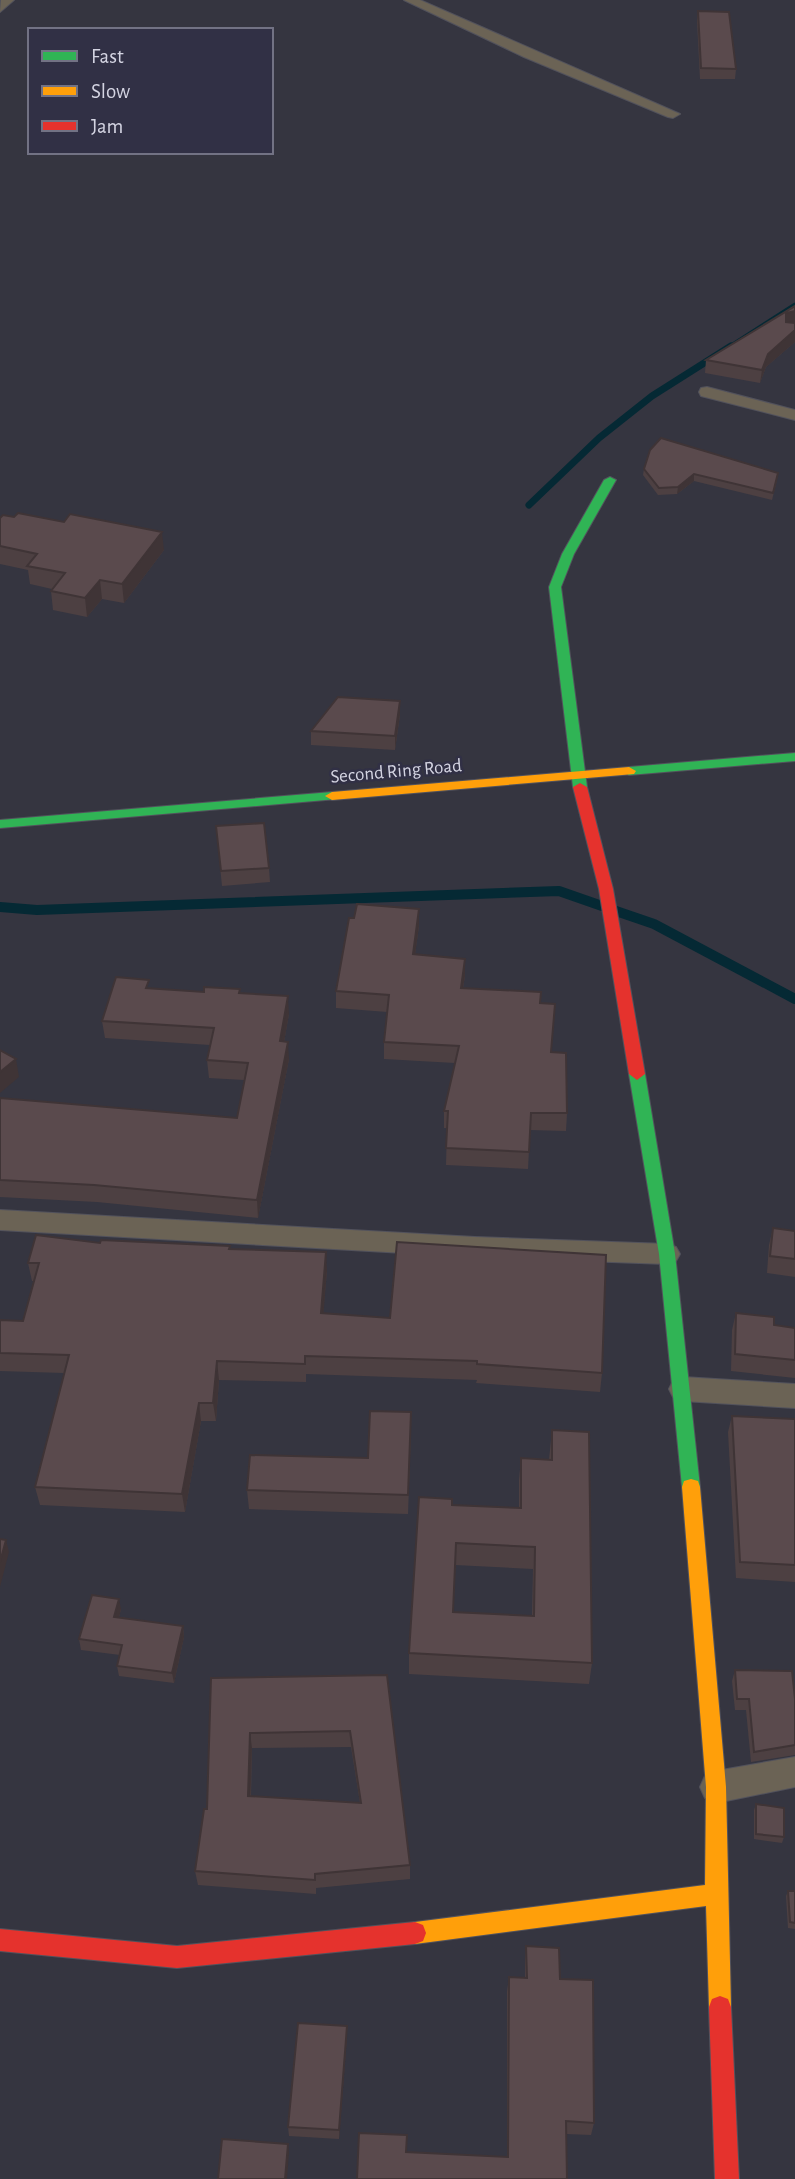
<svg xmlns="http://www.w3.org/2000/svg" width="795" height="2179" viewBox="0 0 795 2179" font-family="'Alegreya Sans',sans-serif">
<rect width="100%" height="100%" fill="#353540"/>
<g fill="none" stroke-linecap="round" stroke-linejoin="round">
<path stroke="#052934" stroke-width="5" d="M728,348l67,-43"/>
<path stroke="#052934" stroke-width="7" d="M529,505l70,-67 53,-42 79,-50"/>
<path stroke="#052934" stroke-width="10" d="M0,907l37,3 522,-19 43,15
M616,911l38,13 141,75"/>
<g stroke="#52525c" stroke-width="2">
<path id="street" d="M14,0l-14,12 1,-12z
M404,0h16l260,114 -7,4 -5,-1 -144,-60z
M707,387l88,23v10l-94,-24 -2,-4 2,-4z
M0,1210l475,27 192,7 9,3 4,7 -4,7 -9,3 -192,-7 -475,-27z
M683,1377l112,7v24l-112,-7 -10,-4 -4,-8 4,-8z
M795,1757v30l-79,16 -11,-5 -5,-11 5,-11 11,-5z"/>
</g>
<g stroke="#52525c" stroke-width="2">
<path id="fast" d="M610,477l6,3 -42,74 -13,33 26,200 -7,4 -7,-4 -24,-200 13,-33 42,-74z
M795,753v8l-166,14 -7,-4 7,-4z
M332,792l5,1 2,3 -2,3 -337,29v-8z
M637,1068l8,6 30,180 25,233 -2,6 -7,2 -7,-2 -2,-6 -23,-233 -30,-180z"/>
</g>
<g stroke="#52525c" stroke-width="2">
<path id="slow" d="M629,767l7,4 -2,3 -302,26 -7,-4 7,-4z
M691,1479l7,2 2,6 26,300 5,220 -3,8 -8,3 -8,-3 -3,-8 -3,-101 -291,38 -8,-3 -3,-8 3,-8 8,-3 290,-37 1,-98 -24,-300 2,-6z"/>
</g>
<g stroke="#52525c" stroke-width="2">
<path id="jam" d="M580,783l7,4 26,102 32,185 -8,6 -8,-6 -30,-185 -26,-102z
M415,1922l8,3 3,8 -3,8 -8,3 -238,24 -177,-17v-22l177,17z
M720,1996l8,3 3,8 8,172h-24l-6,-172 3,-8z"/>
</g>
<use href="#street" fill="#6b6355" fill-rule="evenodd"/>
<use href="#fast" fill="#30b455" fill-rule="evenodd"/>
<use href="#slow" fill="#ff9f0a" fill-rule="evenodd"/>
<use href="#jam" fill="#e5322d" fill-rule="evenodd"/>
</g>
<path fill="#4d4042" fill-rule="evenodd" d="M698,11l38,58 -1,10h-35l-3,-58z
M795,323v19l-29,25 -6,16 -55,-10 1,-13z
M644,469l133,11 -5,20 -78,-19 -17,13 -19,1 -15,-20z
M0,518l164,32 -40,53 -22,-4 -15,18 -34,-7 -2,-19 1,-2 -22,-5 -2,-14 -28,-6z
M400,701v14l-5,35 -84,-5v-14z
M216,826l53,42 1,14 -48,4z
M419,926l-4,28 50,22 -2,12 77,15 11,49 16,61 -1,18 -36,-1 -2,39 -82,-4 1,-37h-3v-17l11,-48 -71,-4v-17l3,-30 -51,-4v-17z
M150,989l91,5 48,20 -5,28 5,17 -31,159 -161,-16 -97,-5v-99l237,20 7,-38 -35,-2 -2,-18 3,-15 -105,-7 -3,-17z
M773,1228l22,3v46l-28,-4 2,-28z
M100,1243l130,6 97,22 -4,42 279,60 -2,19 -124,-9 1,-3 -171,-6v8l-87,-2 -3,41h-15l-16,91 -145,-7 -5,-18 29,-114 -64,-2v-51l23,1 11,-40h-2l-4,-18z
M736,1313l38,12 21,3v50l-64,-7 1,-41z
M732,1416l63,3v163l-59,-4 -8,-146z
M552,1430l40,233 -3,21 -180,-10v-21l43,-148 67,3v-28l2,-22 28,2zM455,1565l78,4 -1,47 -79,-4z
M411,1431l-3,83 -159,-5 -2,-19 121,-32z
M121,1609l-2,8 64,9 1,11 -10,46 -55,-7 -2,-10 3,-11 -39,-5 -2,-11z
M735,1670l60,29v56l-44,7 -5,-52h-11l-3,-29z
M387,1675l23,190v14l-94,9v6l-118,-9 -3,-14 12,-62 4,-131zM351,1747l9,56 -109,-7 1,-48z
M756,1804l28,33 -2,6 -28,-4v-29z
M788,1891h7v38l-7,-1 -2,-32z
M526,1946l34,33 34,144 -3,12 -25,-1 1,45 -161,-27 101,5v-166l2,-14 16,1v-18z
M347,2036l-8,103 -50,-3 -1,-9z"/>
<path fill="#3f3436" d="M795,311v12l-11,3 2,-13z
M795,330v12l-29,25 -6,16 2,-13 6,-16z
M694,474v7l-17,13 1,-7z
M162,532l2,18 -40,53 -2,-19z
M100,580l2,19 -15,18 -2,-19z
M400,701v14l-5,35v-14z
M419,909v17l-6,45v-17z
M465,959v17l-5,29 1,-17z
M288,996l1,18 -8,45 -1,-18z
M288,1042l1,17 -31,159 -1,-18z
M16,1059l3,18 -19,16v-21z
M326,1252l1,19 -5,61 -1,-19z
M217,1361l2,19 -3,41 -3,-18z
M199,1403l2,18 -16,91 -3,-18z
M6,1540l3,12 -9,35v-25z
M119,1599l2,10 -4,18 -3,-10z
M183,1626l1,11 -10,46 -2,-10z
M250,1733l2,15 -2,62 -2,-14z
M347,2026v10l-8,103v-9z
M288,2144l1,9 -2,26h-2z"/>
<path fill="#5a4a4d" stroke="#3f3436" stroke-width="2" fill-rule="evenodd" d="M698,11l31,1 7,57 -35,-1z
M795,306v5l-9,2v9l9,1v7l-27,24 -6,16 -56,-10z
M661,438l117,35 -5,20 -79,-19 -16,13 -19,1 -15,-19 6,-19z
M18,513l46,9 6,-8 92,18 -40,52 -22,-4 -15,18 -34,-7 14,-18 -38,-7 10,-12 -37,-8v-28l3,-3 11,2z
M338,697l62,4 -5,35 -84,-5z
M264,823l5,45 -48,3 -5,-45z
M357,904l62,5 -6,45 52,5 -4,29 80,4 -1,11 15,1 -4,48 15,1 1,60h-36l-2,39 -83,-4 2,-37h-4l15,-65 -75,-4 5,-47 -53,-4 13,-73h5z
M116,977l33,3 -3,8 58,4v-5l36,2 -1,4 49,3 -8,45 8,1 -31,158 -163,-15 -94,-5v-82l237,20 11,-55 -41,-3 7,-32 -112,-7z
M0,1050l16,9 -16,13z
M773,1228l22,3v28l-25,-3z
M36,1235l64,8 1,-3 129,6 -1,3 97,3 -5,61 69,5 7,-76 209,13 -4,118 -125,-9v-3l-172,-5v8l-88,-3 -4,42h-14l-17,91 -147,-7 34,-132 -69,-2v-33l23,1 16,-58h-11z
M736,1313l38,4v8l21,3v32l-60,-6z
M370,1411l41,1 -3,83 -161,-5 3,-35 118,3z
M732,1416l63,3v146l-55,-3z
M552,1430l37,2 3,231 -183,-10 10,-156 33,2v6l69,3v-50l31,2zM456,1543l79,4 -1,69 -81,-4z
M0,1539l6,1 -6,22z
M92,1595l27,4 -5,18 69,9 -11,47 -55,-7 5,-21 -43,-6z
M735,1670l57,1 3,28v46l-41,7 -5,-53h-12z
M387,1675l23,190 -95,9v6l-120,-9 9,-62h3l4,-131zM350,1731l11,72 -113,-7 2,-63z
M756,1804l28,4v29l-28,-3z
M788,1891h7v32l-5,-1z
M526,1946l33,2 1,31 33,1 1,143 -28,-2 1,58h-210l2,-46 48,2 -1,17 102,5 1,-180 18,1z
M298,2023l49,3 -8,104 -51,-3z
M222,2139l66,5 -3,35h-67z"/>
<g text-anchor="middle" stroke-width="5" stroke-linejoin="round" paint-order="stroke">
<g font-size="19" fill="#d4d4e2" stroke="#313045">
<text transform="translate(396 770) rotate(-5)" y="7">Second Ring Road</text>
</g>
</g>
<rect x="28" y="28" width="245" height="126" fill="#313045" stroke="#727284" stroke-width="2"/>
<rect x="42" y="51" width="35" height="10" fill="#30b455" stroke="#727284" stroke-width="2"/>
<text x="91" y="63" font-size="21" fill="#d4d4e2">Fast</text>
<rect x="42" y="86" width="35" height="10" fill="#ff9f0a" stroke="#727284" stroke-width="2"/>
<text x="91" y="98" font-size="21" fill="#d4d4e2">Slow</text>
<rect x="42" y="121" width="35" height="10" fill="#e5322d" stroke="#727284" stroke-width="2"/>
<text x="91" y="133" font-size="21" fill="#d4d4e2">Jam</text>
</svg>
